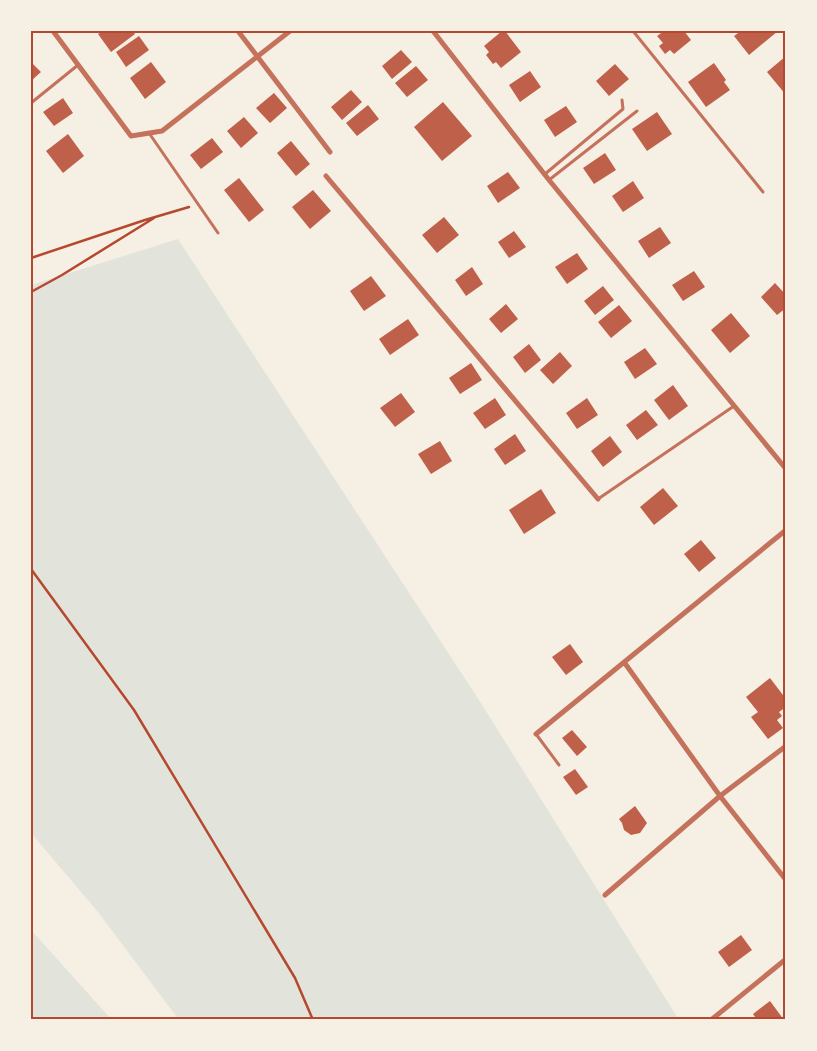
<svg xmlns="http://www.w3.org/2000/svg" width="817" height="1051" viewBox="0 0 817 1051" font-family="Raleway,sans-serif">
<rect width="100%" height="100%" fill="#f6efe4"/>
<path fill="#e2e4dc" d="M178,239l301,461 200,320h-500l-81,-108 -67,-79v-548z
M31,930l81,90h-81z"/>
<path fill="#bf614a" d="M103,31h30l2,3 -24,18 -13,-18z
M502,31h3l16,21 -20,16 -5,-6 -3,2 -7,-9 3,-3 -5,-6z
M664,31h20l7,9 -17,14 -4,-4 -5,4 -6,-8 4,-3 -6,-7z
M741,31h37l-29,24 -15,-19z
M139,36l10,14 -23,17 -10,-15z
M401,50l11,12 -20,17 -10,-13z
M786,56v39l-19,-23z
M31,62l10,10 -10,9z
M151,62l15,20 -21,17 -15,-21z
M714,63l12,17 -2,2 6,8 -24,17 -18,-25z
M615,64l14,15 -20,17 -13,-15z
M416,66l12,14 -21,17 -12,-14z
M530,71l11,16 -21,15 -11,-17z
M351,90l11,12 -20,18 -11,-13z
M274,93l13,15 -17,15 -14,-15z
M63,98l10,15 -19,13 -11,-14z
M443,102l29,34 -30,25 -28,-34z
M368,105l11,14 -22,17 -11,-13z
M566,106l11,16 -22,15 -11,-17z
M657,112l15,22 -25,17 -15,-22z
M244,117l14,16 -17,15 -14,-17z
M68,134l16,22 -21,17 -17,-22z
M212,138l11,14 -22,17 -11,-14z
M291,141l19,23 -14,12 -19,-23z
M605,153l11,17 -22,14 -11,-16z
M508,172l12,16 -22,15 -11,-17z
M239,178l25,32 -15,12 -25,-32z
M633,181l11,17 -21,14 -11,-16z
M313,190l18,21 -21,18 -18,-22z
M444,217l15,18 -22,18 -15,-18z
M660,227l11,16 -22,15 -11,-17z
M514,231l12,16 -17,11 -11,-16z
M577,253l11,16 -21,15 -12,-17z
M472,267l11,17 -17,12 -11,-16z
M694,271l11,16 -22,14 -11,-16z
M371,276l15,20 -22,15 -14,-20z
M775,283l11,12v13l-9,7 -16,-18z
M603,286l11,14 -19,15 -11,-14z
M506,304l12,15 -17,14 -12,-14z
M619,305l13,16 -21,17 -13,-16z
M731,313l19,23 -20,17 -19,-23z
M408,319l11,16 -29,20 -11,-16z
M529,344l12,16 -16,13 -12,-16z
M645,348l12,16 -22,15 -11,-17z
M560,352l12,14 -19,18 -13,-14z
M471,363l11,17 -22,14 -11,-16z
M673,385l15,21 -19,14 -15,-20z
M401,393l14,19 -20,15 -15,-19z
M495,398l11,17 -21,14 -12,-16z
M587,398l11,17 -21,14 -11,-16z
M646,410l12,15 -21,15 -11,-15z
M515,434l11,17 -21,14 -11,-16z
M610,436l12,16 -19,15 -12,-16z
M440,441l12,20 -21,13 -13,-20z
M663,488l15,18 -24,19 -14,-18z
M541,489l15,24 -32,21 -15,-24z
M701,540l15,18 -17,14 -15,-18z
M570,644l13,18 -17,13 -14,-18z
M770,678l16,21v8l-7,5 3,4 -5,4 6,8 -15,11 -17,-22 7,-5 -12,-15z
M572,730l15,17 -10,9 -15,-18z
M575,769l13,18 -12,8 -13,-18z
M635,806l12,17 -7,10 -9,2 -7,-5 -2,-7 -3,-4z
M741,935l11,15 -23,17 -11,-15z
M770,1001l14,19h-27l-4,-6z"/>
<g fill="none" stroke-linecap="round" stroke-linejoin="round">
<path stroke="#b5482f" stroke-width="2.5" d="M31,258l114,-38 44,-13
M31,292l31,-17 92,-57
M31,569l103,141 161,268 18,42"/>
<path stroke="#c5725c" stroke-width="3" d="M633,31l130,161
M31,103l47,-38
M149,133l69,100
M545,174l78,-65 -1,-9
M549,180l88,-69
M598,499l136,-93
M536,734l23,31"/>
<path stroke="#c5725c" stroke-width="5" d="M53,31l78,105 31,-5 128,-100
M238,31l92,121
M433,31l116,149 237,289
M326,176l272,323
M624,662l96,134 66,84
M536,734l250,-204
M605,895l115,-99 66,-50
M711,1020l75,-61"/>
</g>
<rect width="817" height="1051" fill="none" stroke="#f6efe4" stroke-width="65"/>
<rect x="32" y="32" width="752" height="986" fill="none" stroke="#b5482f" stroke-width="2"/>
</svg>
